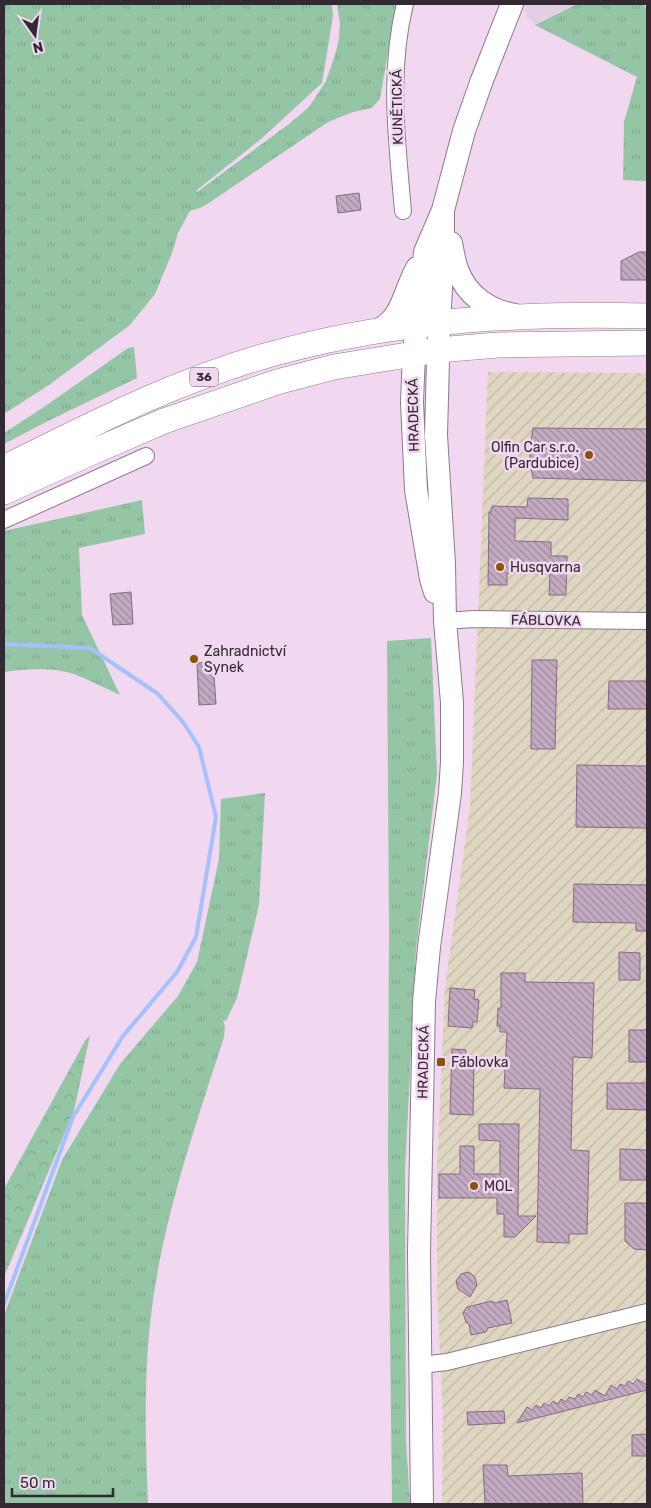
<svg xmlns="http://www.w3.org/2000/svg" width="651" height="1508" viewBox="0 0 651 1508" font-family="Rubik,sans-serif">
<defs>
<pattern id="industrial-furrows" width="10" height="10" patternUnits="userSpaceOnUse" patternTransform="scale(1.25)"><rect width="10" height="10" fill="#dfd6c1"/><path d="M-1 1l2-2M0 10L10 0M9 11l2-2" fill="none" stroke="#c0b8a6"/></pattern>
<pattern id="grass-tufts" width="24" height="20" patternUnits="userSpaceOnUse" patternTransform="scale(1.25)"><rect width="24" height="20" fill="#94c6a6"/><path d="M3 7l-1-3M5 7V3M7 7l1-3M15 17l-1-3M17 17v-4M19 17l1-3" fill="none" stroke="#80aa8f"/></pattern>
<pattern id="forest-crowns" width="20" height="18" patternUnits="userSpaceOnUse" patternTransform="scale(1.25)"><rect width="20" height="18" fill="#94c6a6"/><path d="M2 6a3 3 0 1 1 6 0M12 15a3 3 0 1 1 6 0" fill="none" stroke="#80aa8f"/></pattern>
<pattern id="building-back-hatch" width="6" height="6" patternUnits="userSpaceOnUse" patternTransform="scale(1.25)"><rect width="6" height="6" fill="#c3aac1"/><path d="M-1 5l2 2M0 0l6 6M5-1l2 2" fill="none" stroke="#9f8a9d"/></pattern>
</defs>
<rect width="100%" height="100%" fill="#f1d7f0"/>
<path fill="#e1d0e2" d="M524,4h51l-40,21 -8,-8 -2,-5z"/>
<path fill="url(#industrial-furrows)" d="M488,372l159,1v1131h-205l1,-85 -6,-132v-117l8,-183 25,-180z"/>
<path fill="url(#grass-tufts)" d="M4,4h328l1,12 -11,67 -61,56 -64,51v2l92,-68 20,-17 17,-26 9,-26 4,-16 1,-15 -3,-20h59l-16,95 -8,9 -19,4 -25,10 -119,81 -9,5 -10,3 -12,22 -6,20 -17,41 -25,31 -81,60 -45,29z
M577,4h67l3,7v170l-24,-1 1,-58 13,-45 -102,-52z
M134,347l3,31 -89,43 -44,23v-11l40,-26 84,-59z
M142,500l3,34 -66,14 3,67 38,80c-15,-7 -31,-15 -46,-21 -21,-7 -50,-5 -70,-2v-141z
M431,638l6,136 -21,176 -11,221 1,270 4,63h-18l-4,-347 1,-229 -2,-287z
M265,793l-6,112 -22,93 -11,23 -3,-1 2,7 -1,10c-26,81 -54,161 -68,244 -13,74 -11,149 -8,223h-144v-189l58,-155 58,-96 58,-68 19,-34 22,-103 2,-60z"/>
<path fill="url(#forest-crowns)" d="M90,1035l-16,76 -70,166v-88l81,-148z"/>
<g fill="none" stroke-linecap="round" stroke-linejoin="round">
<path stroke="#a3c1fe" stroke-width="4" d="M4,644l86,4 68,46 25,28 16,25 17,70 -20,120 -19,35 -54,64 -50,81 -69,187"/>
</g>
<path fill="url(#building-back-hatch)" stroke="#836c82" d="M359,193l2,17 -23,3 -2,-17z
M639,252h8v28h-26v-19z
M533,428l114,1v52l-114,-3 -3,-15v-15z
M528,498l40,1v21l-53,-2v23l36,1v14h16l-1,39h-17l1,-21 -43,-1v12h-19l1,-73h2l1,-6 35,1z
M131,592l2,32 -20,1 -3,-31z
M532,660h25l-2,89h-24z
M213,662l3,42 -17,1 -2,-42z
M609,681h38v28h-39z
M577,765l70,1v62l-71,-1z
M574,884l73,1v46h-11v-8l-63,-1z
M619,952l21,1v27h-21z
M501,973h24v9l69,1 -2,75 -19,-1 -2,93 18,1 -2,83h-18v9l-32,-1 3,-153 -36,-1 3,-56h-7v-6h-3l1,-18h3z
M450,988l25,2 -1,9 5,1 -2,22h-4l-1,6 -24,-2z
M629,1030h18v32h-18z
M452,1049l14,1 -1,11h9l-1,54 -23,-1z
M607,1083h40v27l-40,-1z
M479,1124h40l-1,92h18l-21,21h-11v-23h-7v-16h-58v-24h21v-28h14v28h26v-33l-21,-1z
M620,1149l27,1v30h-27z
M625,1203h22v47l-13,-1 -9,-8z
M469,1272l6,5 2,8 -7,12 -12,-8 -2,-8 5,-7z
M507,1300l5,23 -24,5 -2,4 -15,3 -2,-11 -3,-2 -3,-9 4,-6 25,-6 3,2z
M637,1379l10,6v5l-130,33 10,-16 5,3 4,-5 5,3 3,-5 5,3 4,-5 5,3 3,-5 5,3 3,-5 6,2 3,-5 5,3 3,-5 6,3 3,-5 10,6 6,-11 6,4 3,-5 5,2 3,-5 5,3z
M504,1411l1,12 -37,2 -1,-13z
M647,1434v22h-15v-21z
M483,1465h24l1,11 74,-3 1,31h-98z"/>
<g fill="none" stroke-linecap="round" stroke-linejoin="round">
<g stroke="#90788f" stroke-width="18">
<path id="street" d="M403,211c-6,-69 -15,-139 2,-207
M4,520l142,-64
M445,621l29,-2 173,2
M420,1365l27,-3 200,-50"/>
</g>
<g stroke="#90788f" stroke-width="24">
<path id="secondary" d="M451,243c2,9 3,18 6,26 9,26 32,42 58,46
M377,331c27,-14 26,-38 40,-63
M435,592l-4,-13 -15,-89 -4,-88 2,-49 11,-101 18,-42 21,-79 18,-51 30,-76
M422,1504l-3,-251 5,-251 5,-55 21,-154 2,-31v-60l-7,-81 -1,-57 -8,-129 3,-112 4,-69v-44"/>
</g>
<g stroke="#90788f" stroke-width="26">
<path id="primary" d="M4,468c90,-45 181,-92 279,-117 119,-32 242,-38 364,-35
M4,492l86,-39 74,-32 113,-39 57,-15 104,-17 60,-5 149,-2"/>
</g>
<use href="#street" stroke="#fff" stroke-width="16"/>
<use href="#secondary" stroke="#fff" stroke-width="22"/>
<use href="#primary" stroke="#fff" stroke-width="25"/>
</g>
<g fill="#8a5306" stroke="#f1d7f0" stroke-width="2">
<circle cx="589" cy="455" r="5"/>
<circle cx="500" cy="567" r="5"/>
<circle cx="194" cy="659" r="5"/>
<rect x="436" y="1057" width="10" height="10" rx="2.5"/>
<circle cx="474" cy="1186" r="5"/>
</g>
<g text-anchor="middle" stroke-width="5" stroke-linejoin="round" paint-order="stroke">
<rect fill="#f1d7f0" stroke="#6c5d6b" stroke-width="1" x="190" y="367.5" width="28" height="19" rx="4"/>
<g font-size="12" font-weight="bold" fill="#332932">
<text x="204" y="381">36</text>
</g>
<g font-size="14" fill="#332932" stroke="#f1d7f0">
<text transform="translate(397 107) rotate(-91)" y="5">KUNĚTICKÁ</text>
<text transform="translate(413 415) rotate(-91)" y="5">HRADECKÁ</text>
<text transform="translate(546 620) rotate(1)" y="5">FÁBLOVKA</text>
<text transform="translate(423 1062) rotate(-89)" y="5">HRADECKÁ</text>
</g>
<g font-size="14" fill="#332932" stroke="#f1d7f0" text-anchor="start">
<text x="579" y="452" text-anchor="end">Olfin Car s.r.o.<tspan x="579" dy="16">(Pardubice)</tspan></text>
<text x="510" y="572">Husqvarna</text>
<text x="204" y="656">Zahradnictví<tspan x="204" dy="16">Synek</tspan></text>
<text x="451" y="1067">Fáblovka</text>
<text x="484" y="1191">MOL</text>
</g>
</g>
<rect width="651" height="1508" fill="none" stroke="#332932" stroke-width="10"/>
<g transform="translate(35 35) rotate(166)" stroke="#f1d7f0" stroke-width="4" paint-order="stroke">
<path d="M0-4L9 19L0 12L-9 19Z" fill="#332932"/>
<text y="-8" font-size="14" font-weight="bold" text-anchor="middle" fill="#332932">N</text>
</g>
<path d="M12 1488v8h101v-8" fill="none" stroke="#332932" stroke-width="2.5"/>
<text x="20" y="1488" font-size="15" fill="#332932" stroke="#f1d7f0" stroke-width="4" paint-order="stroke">50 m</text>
</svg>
